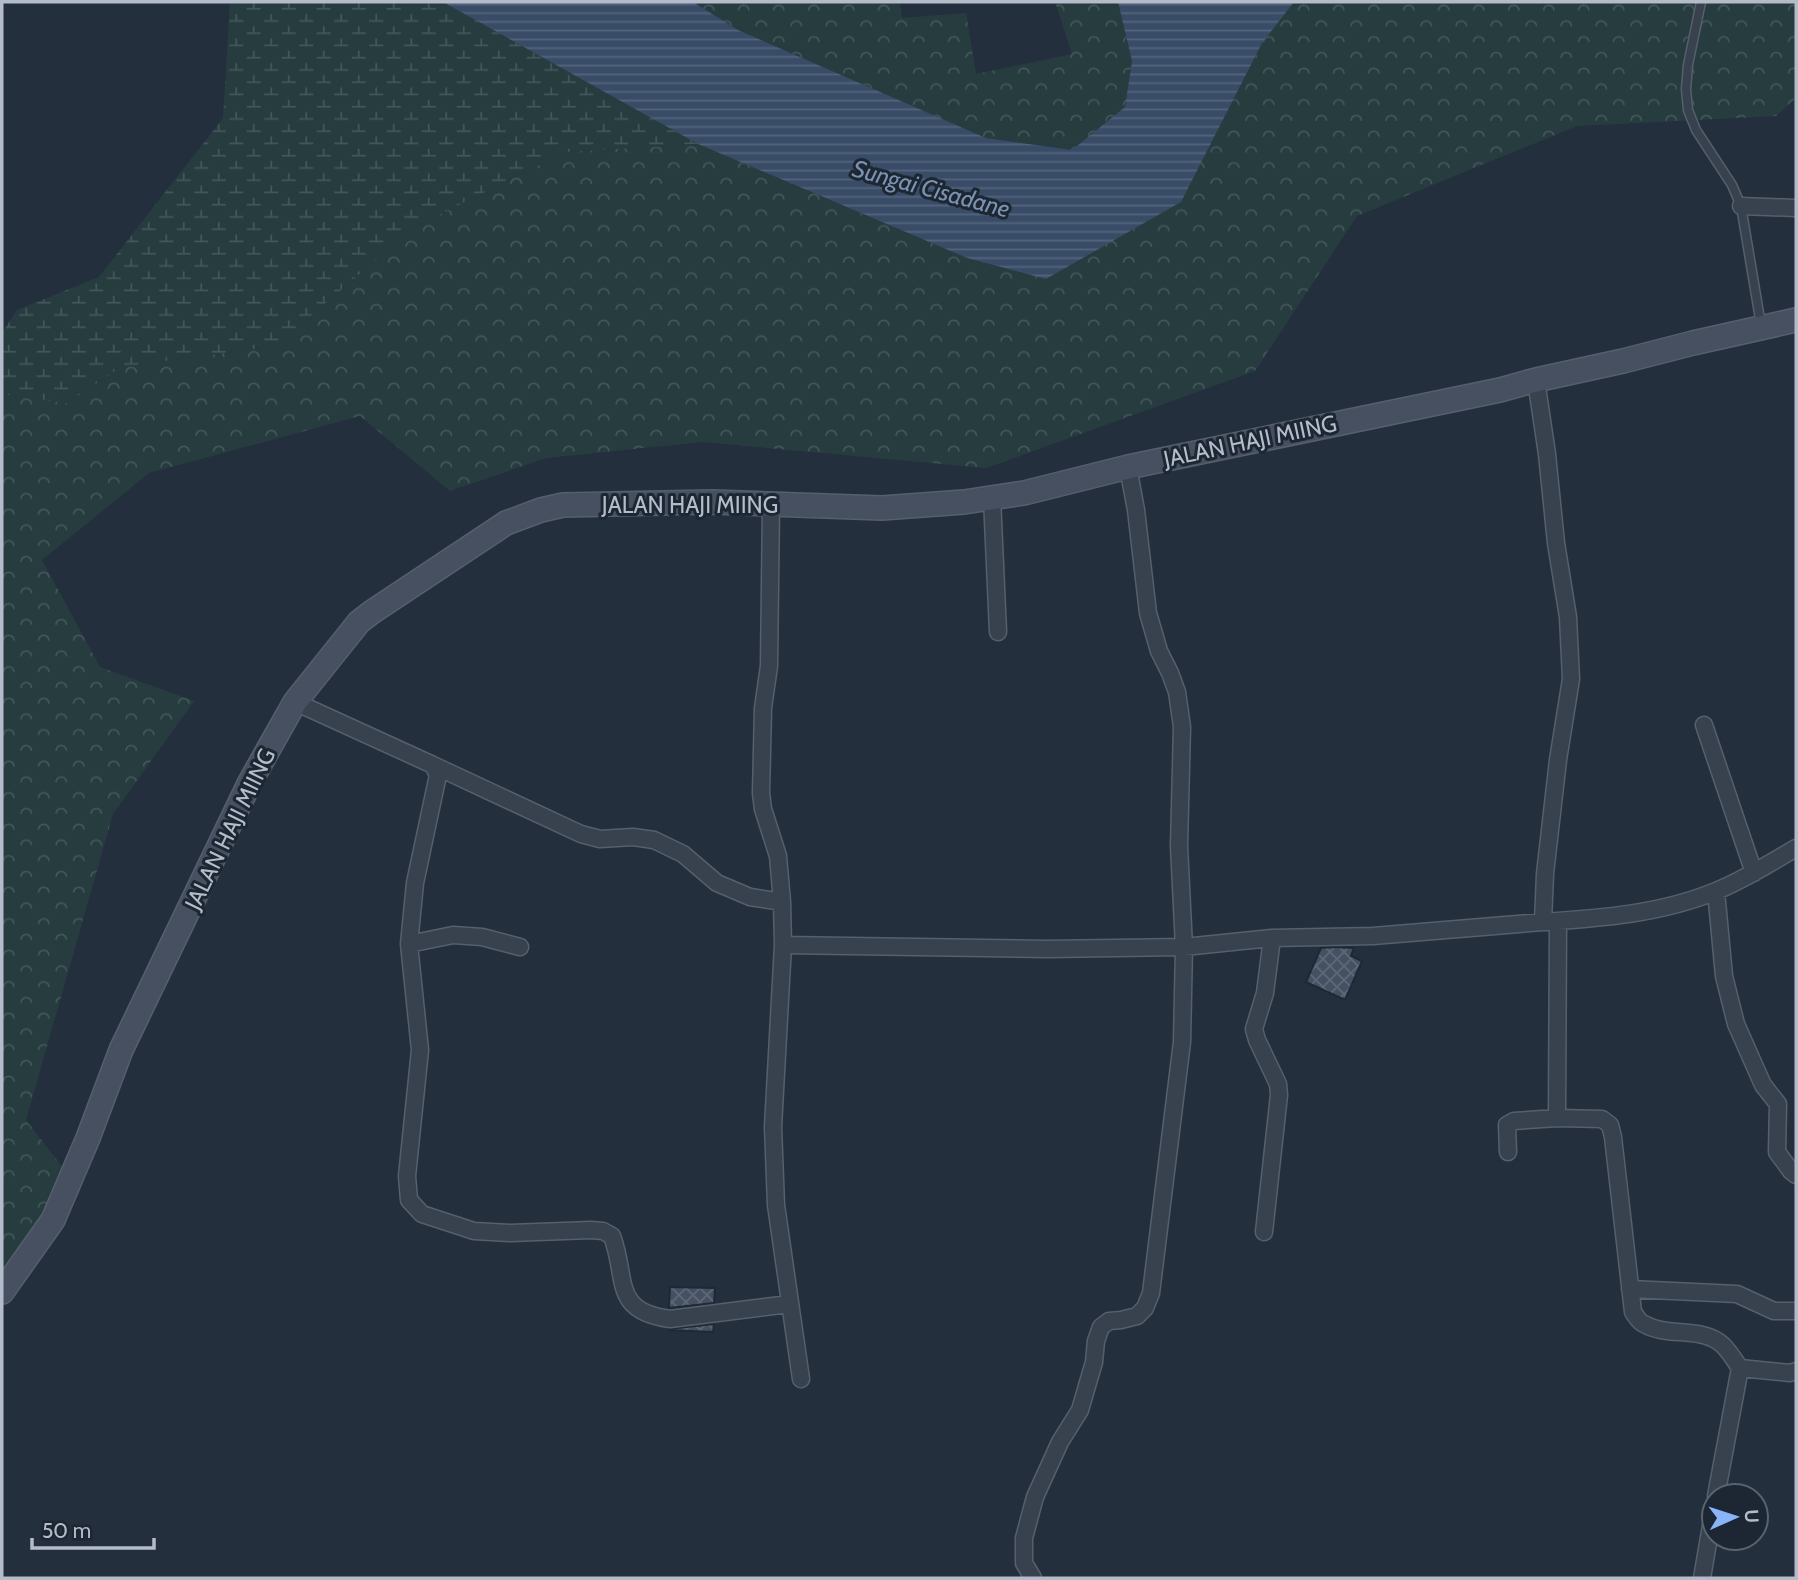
<svg xmlns="http://www.w3.org/2000/svg" width="1798" height="1580" viewBox="0 0 1798 1580" font-family="Cabin,sans-serif">
<defs>
<pattern id="forest-crowns" width="20" height="18" patternUnits="userSpaceOnUse" patternTransform="scale(1.75)"><rect width="20" height="18" fill="#263c3f"/><path d="M2 6a3 3 0 1 1 6 0M12 15a3 3 0 1 1 6 0" fill="none" stroke="#435659"/></pattern>
<pattern id="wetland-marsh" width="20" height="14" patternUnits="userSpaceOnUse" patternTransform="scale(1.75)"><rect width="20" height="14" fill="#263c3f"/><path d="M1 5h8M5 5V1M11 12h8M15 12V8" fill="none" stroke="#435659"/></pattern>
<pattern id="water-rules" width="6" height="5" patternUnits="userSpaceOnUse" patternTransform="scale(1.75)"><rect width="6" height="5" fill="#394c67"/><path d="M0 2.5h6" fill="none" stroke="#53647b"/></pattern>
<pattern id="building-cross-hatch" width="8" height="8" patternUnits="userSpaceOnUse" patternTransform="scale(1.75)"><rect width="8" height="8" fill="#455162"/><path d="M0 0l8 8M0 8l8-8" fill="none" stroke="#5d6877"/></pattern>
</defs>
<rect width="100%" height="100%" fill="#242f3e"/>
<path fill="url(#forest-crowns)" d="M693,2h207l2,16 64,-5 10,61 96,-20 -17,-52h63l14,59 -7,47 -53,42 -86,-12 -248,-108z
M1294,2h502v96l-20,18 -199,10 -220,90 -102,155 -269,97 -283,-26 -157,16 -96,33 -90,-75 -211,57 -107,87 58,107 94,34 -81,113 -87,306 47,61 -71,126v-913l65,9 54,-36 155,-21 137,-118 152,-76 133,-8 269,114 295,-216z"/>
<path fill="url(#wetland-marsh)" d="M230,2h213l255,142 -133,8 -152,76 -137,118 -155,21 -54,36 -65,-9v-61l15,-23 82,-33 124,-159z"/>
<path fill="url(#water-rules)" d="M443,2h250l45,28 248,108 86,12 53,-43 7,-46 -14,-59h176l-32,41 -81,159 -135,77 -79,-21 -269,-114z"/>
<path fill="url(#building-cross-hatch)" stroke="#1f2835" stroke-width="2" d="M1333,947l21,1 -3,8 11,5 -17,39 -39,-18 15,-34z
M670,1287l45,1 -1,15 -45,5z
M714,1324l-1,8 -45,-2v-1z"/>
<g fill="none" stroke-linecap="round" stroke-linejoin="round">
<g stroke="#565f6c" stroke-width="11">
<path id="lane" d="M1701,2l-13,63 -2,24 2,21 8,20 36,55 9,21 20,119"/>
</g>
<g stroke="#565f6c" stroke-width="19">
<path id="street" d="M1741,206l55,2
M1536,380l11,74 9,89 12,74 3,62 -13,81 -13,114 -2,48c58,-4 118,-8 173,-31 28,-11 54,-28 80,-43
M992,498l6,134
M771,505l-2,161 -6,42 -2,85 2,16 15,47 4,46 1,43
M295,702l138,63 5,10 -23,108 -6,61 11,106 -13,126 2,24 13,14 52,17 36,2 81,-3 12,1 9,5c16,43 -1,75 58,83l119,-15
M1704,725l50,148
M433,765l148,69 19,5 33,-2 21,3 29,14 34,29 33,14 32,5
M1716,891l8,85 12,48 27,61 15,19 -1,48 14,19 5,4
M1558,921l-1,197 45,1 8,6 3,12 20,175c3,4 6,10 11,12 23,13 53,3 75,18 9,6 15,18 21,26
M409,944l44,-9 29,2 38,10
M1508,1152l-1,-27 7,-4 43,-3
M1264,1232l15,-137 -1,-11 -21,-44 -3,-11 11,-36 7,-55
M1630,1289l107,5 37,17h22
M801,1379l-25,-174 -3,-78 10,-182 264,4 137,-2 88,-9 101,-2 170,-14
M1716,1496l24,-128 50,5 6,-2
M1033,1578l-9,-15v-25l11,-41 25,-55 20,-32 14,-48 2,-21 5,-14 8,-6 12,-1 16,-4 8,-8 6,-15 31,-251 2,-95 -5,-101 3,-119 -5,-35 -7,-19 -11,-22 -11,-38 -12,-103 -8,-43
M1702,1578l12,-70"/>
</g>
<g stroke="#565f6c" stroke-width="26">
<path id="secondary" d="M2,1292l51,-72 35,-82 33,-88 129,-268 45,-80 64,-80 13,-10 134,-89 35,-13 22,-5 149,-3 170,6 82,-6 60,-9 104,-26 372,-77 36,-10 87,-19 70,-18 103,-23"/>
</g>
<use href="#lane" stroke="#38414e" stroke-width="8"/>
<use href="#street" stroke="#38414e" stroke-width="16"/>
<use href="#secondary" stroke="#465061" stroke-width="23"/>
</g>
<g text-anchor="middle" stroke-width="6" stroke-linejoin="round" paint-order="stroke">
<g font-size="23" fill="#b4bcc9" stroke="#1d2633">
<text transform="translate(1250 441) rotate(-12)" y="8">JALAN HAJI MIING</text>
<text x="690" y="513">JALAN HAJI MIING</text>
<text transform="translate(230 829) rotate(-64)" y="8">JALAN HAJI MIING</text>
</g>
<g font-size="24" font-style="italic" fill="#7c92b1" stroke="#1d2633">
<text transform="translate(931 189) rotate(15)" y="8">Sungai Cisadane</text>
</g>
</g>
<rect width="1798" height="1580" fill="none" stroke="#b4bcc9" stroke-width="7"/>
<g transform="translate(1735 1517) rotate(87)"><circle r="33" fill="#1d2633" stroke="#59626f" stroke-width="2"/>
<path d="M0-5L12 26L0 18L-12 26Z" fill="#8ab4f8"/>
<text y="-10" font-size="19" font-weight="bold" text-anchor="middle" fill="#b4bcc9">U</text>
</g>
<path d="M32 1538v10h122v-10" fill="none" stroke="#b4bcc9" stroke-width="3.5"/>
<text x="42" y="1538" font-size="21" fill="#b4bcc9" stroke="#1d2633" stroke-width="5" paint-order="stroke">50 m</text>
</svg>
